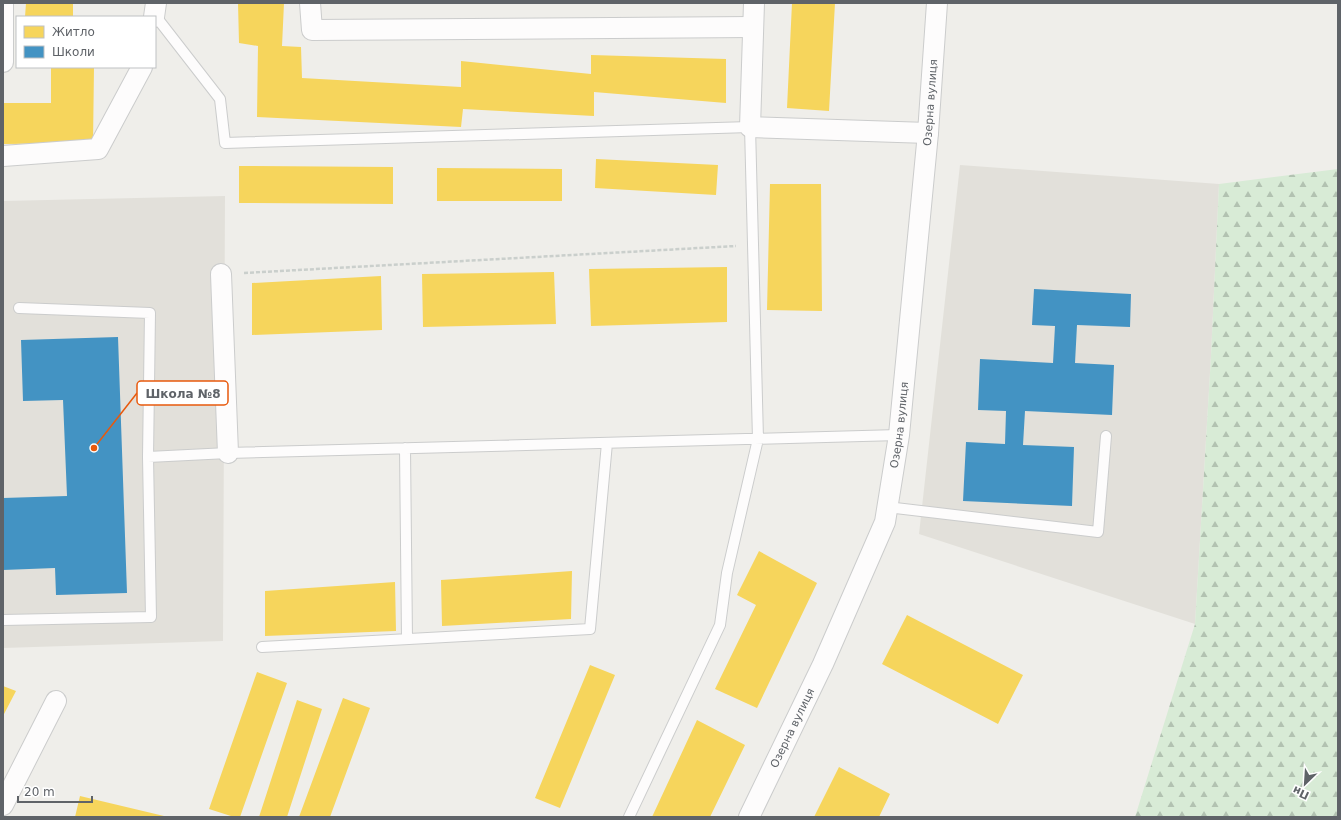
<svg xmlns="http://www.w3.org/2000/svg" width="1341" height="820" viewBox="0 0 1341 820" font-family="'DejaVu Sans',sans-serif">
<defs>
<pattern id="forest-firs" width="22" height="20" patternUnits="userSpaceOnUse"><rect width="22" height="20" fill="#d8ebd6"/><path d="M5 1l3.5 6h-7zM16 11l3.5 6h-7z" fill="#b2c2b1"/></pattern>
</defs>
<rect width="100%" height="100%" fill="#efeeea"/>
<path fill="#e2e0da" d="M960,165l259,19 -8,172 -16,268 -276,-90z
M225,196l-2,445 -220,7v-447z"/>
<path fill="url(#forest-firs)" d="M1338,169v648h-203l60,-193 16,-268 8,-172z"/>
<path fill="#f6d55c" d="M26,3h47v14h-48z
M238,3h46l-2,43 19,1 1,31 159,9v-26l130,13v-19l135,4v44l-132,-11v24l-131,-7 -2,18 -204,-10 1,-71 -19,-3z
M792,3h43l-6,108 -42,-3z
M51,67h43l-1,76 -90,1v-41h48z
M596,159l122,6 -2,30 -121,-7z
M239,166l154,1v37l-154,-1z
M437,168l125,1v32h-125z
M770,184h51l1,127 -55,-1z
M727,267v55l-136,4 -2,-57z
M554,272l2,52 -133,3 -1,-53z
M381,276l1,54 -130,5v-52z
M759,551l58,32 -60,125 -42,-19 41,-84 -19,-10z
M572,571l-1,48 -129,7 -1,-46z
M395,582l1,49 -131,5v-45z
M907,615l116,60 -25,49 -116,-60z
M590,665l25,10 -55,133 -25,-10z
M257,672l30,11 -47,134h-6l-25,-8z
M3,686l13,5 -13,25z
M343,698l27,10 -40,109h-31z
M297,700l25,9 -35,108h-28z
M697,720l48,25 -35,72h-58z
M839,767l51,27 -11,23h-65z
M80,796l84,20v1h-89z"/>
<path fill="#4393c3" d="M1034,289l97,5 -1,33 -53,-2 -2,38 39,2 -2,50 -87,-4 -2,34 51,2 -2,59 -109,-5 3,-59 39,2 1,-33 -28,-1 2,-51 73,4 2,-37 -23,-1z
M118,337l9,256 -71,2 -1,-27 -52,2v-72l64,-2 -4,-96 -40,1 -2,-61z"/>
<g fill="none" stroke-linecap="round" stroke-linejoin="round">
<g stroke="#cbcccc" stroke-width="12">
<path id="service" d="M154,14l66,85 5,44 525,-16 8,312 -31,134 -7,52 -91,192
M19,308l131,5 -2,144 80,-4 671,-18
M405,448l2,191
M887,507l211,25 8,-96
M3,620l148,-3 -3,-160
M262,647l328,-18 17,-186"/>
</g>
<g stroke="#cbcccc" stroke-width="22">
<g id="minor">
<path d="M310,3l2,27 441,-3"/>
<path d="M754,3l-4,124 178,6"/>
<path d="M154,17l2,-14"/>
<path d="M3,62v-59"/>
<path d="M3,156l95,-7 44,-82"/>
<path d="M221,274l7,179"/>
<path d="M3,805l53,-104"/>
<path id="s1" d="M749,817l74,-153 62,-142 14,-87 29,-302 9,-130"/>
</g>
</g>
<path stroke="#cacfcc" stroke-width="2.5" stroke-dasharray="4 2" stroke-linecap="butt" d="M244,273l492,-27"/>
<use href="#service" stroke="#fdfcfc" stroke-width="10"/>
<use href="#minor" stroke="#fdfcfc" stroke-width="20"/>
</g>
<g text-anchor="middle" stroke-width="4" stroke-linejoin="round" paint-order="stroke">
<g font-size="11" fill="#5f6368" stroke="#fff">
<text dy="4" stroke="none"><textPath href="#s1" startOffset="747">Озерна вулиця</textPath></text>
<text dy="4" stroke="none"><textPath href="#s1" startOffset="423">Озерна вулиця</textPath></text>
<text dy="4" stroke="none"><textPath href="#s1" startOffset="99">Озерна вулиця</textPath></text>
</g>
</g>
<path fill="none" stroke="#e8590c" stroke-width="1.5" d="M94 448L137 393"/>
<circle fill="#e8590c" stroke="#fff" stroke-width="1.5" cx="94" cy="448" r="4"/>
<rect fill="#fff" stroke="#e8590c" stroke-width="1.5" x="137" y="381" width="91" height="24" rx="4"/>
<g font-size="12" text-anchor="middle" font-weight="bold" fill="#5f6368">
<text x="183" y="398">Школа №8</text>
</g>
<rect width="1341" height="820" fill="none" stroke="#5f6368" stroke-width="8"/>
<rect x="16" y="16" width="140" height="52" fill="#ffffff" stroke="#bfc1c3"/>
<rect x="24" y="26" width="20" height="12" fill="#f6d55c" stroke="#bfc1c3"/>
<text x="52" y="36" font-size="12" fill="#5f6368">Житло</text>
<rect x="24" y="46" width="20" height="12" fill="#4393c3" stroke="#bfc1c3"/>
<text x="52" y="56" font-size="12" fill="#5f6368">Школи</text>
<g transform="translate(1305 784) rotate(205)" stroke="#ffffff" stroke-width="3" paint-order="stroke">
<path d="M0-3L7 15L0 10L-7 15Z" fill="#5f6368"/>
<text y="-6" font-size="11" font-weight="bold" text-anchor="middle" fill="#5f6368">Пн</text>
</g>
<path d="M18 796v6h74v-6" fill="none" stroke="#5f6368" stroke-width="2"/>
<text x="24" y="796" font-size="12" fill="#5f6368" stroke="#ffffff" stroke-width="3" paint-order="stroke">20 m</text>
</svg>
